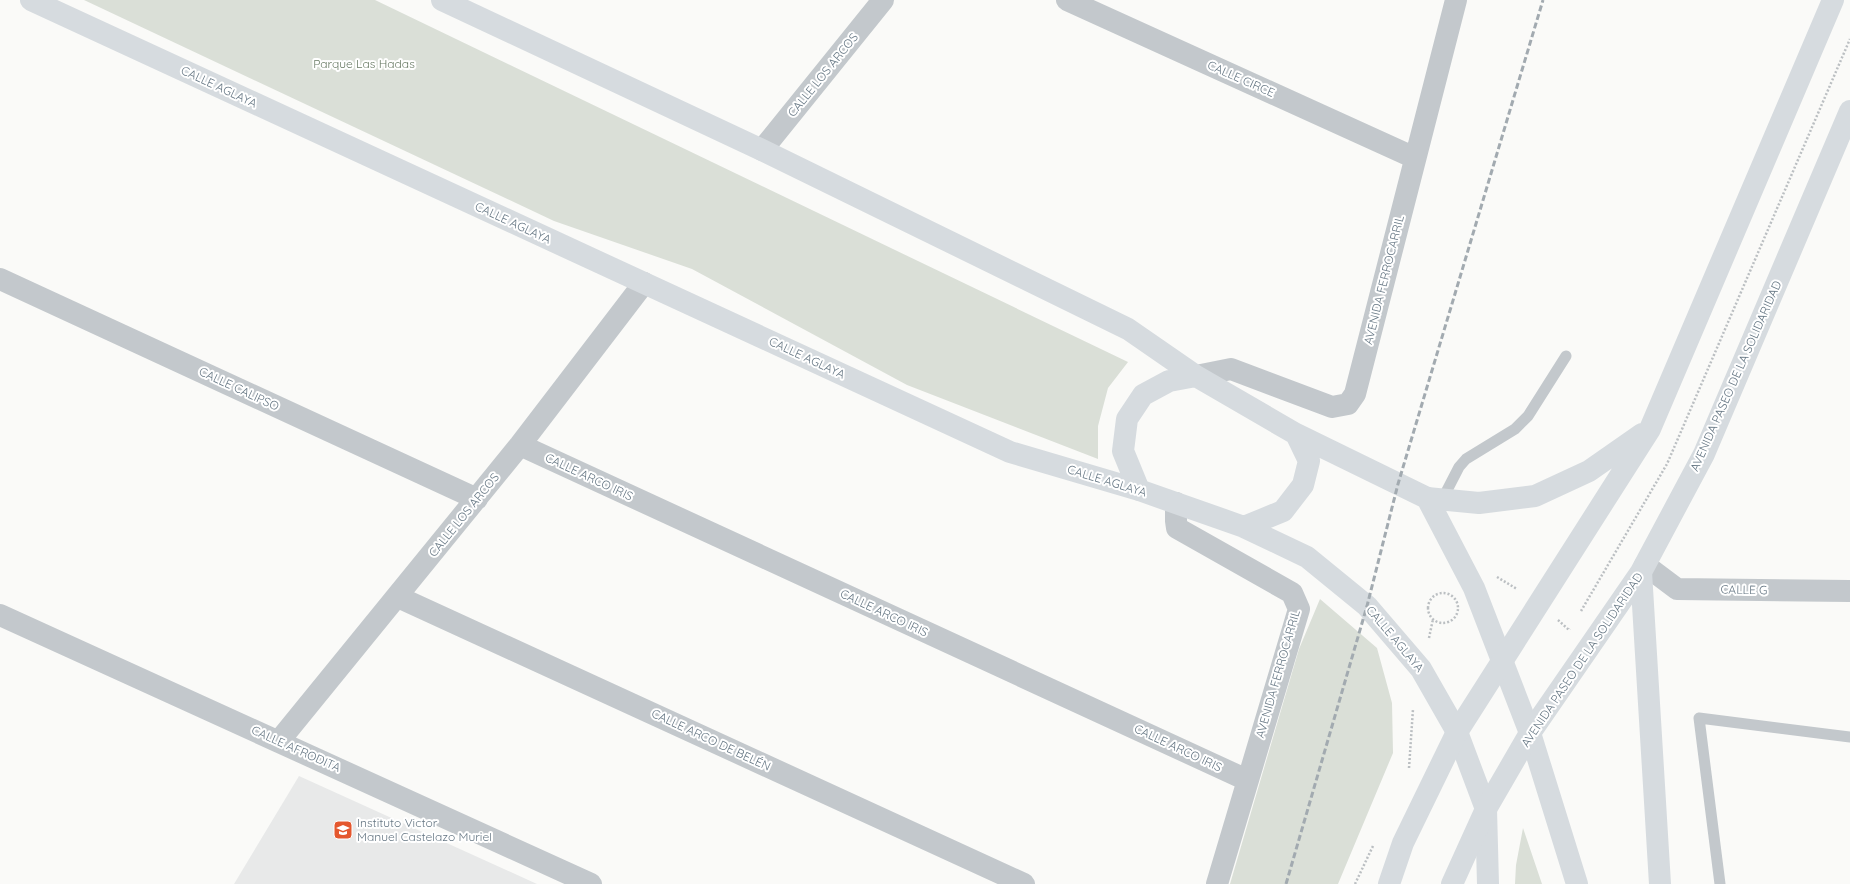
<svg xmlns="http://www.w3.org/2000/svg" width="1850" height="884" viewBox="0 0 1850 884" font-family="Quicksand,sans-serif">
<rect width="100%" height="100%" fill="#fafaf8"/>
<path fill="#e8e9e9" d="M299,776l238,108h-303z"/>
<path fill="#dadfd7" d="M84,0h291l753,362 -20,26 -10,38v33l-191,-74 -215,-116 -138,-48z
M1320,599l57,49 15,55 1,50 -55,131h-108l69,-235z
M1523,828l19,56h-27l1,-19z"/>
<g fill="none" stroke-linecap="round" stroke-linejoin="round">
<path stroke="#bbbfc2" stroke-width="2.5" stroke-dasharray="2 2" stroke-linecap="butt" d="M1497,577l20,12
M1428 608a15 15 0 1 1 30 0a15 15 0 1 1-30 0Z
M1581,611l86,-147 183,-425
M1558,620l11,10 1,-1
M1429,638l4,-19
M1409,768l4,-59
M1355,884l18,-38"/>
<path stroke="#c3c8cc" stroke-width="11" d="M1442,500l17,-33 7,-8 49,-30 13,-13 38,-60
M1720,884l-21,-166 151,19"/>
<path stroke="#c3c8cc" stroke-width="22" d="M1067,0l348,158
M762,150l121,-150
M0,279l477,220
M1196,376l35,-7 101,38 16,-3 7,-10 101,-394
M520,445l727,335
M1176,503v18l1,7 115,65 7,16 -82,275
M1645,565l32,24 173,2
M398,597l626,287
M0,615l591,269
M279,741l241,-296 124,-162"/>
<path stroke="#d6dbdf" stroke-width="22" d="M31,0l979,452 129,38 105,37 63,30 60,49 54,63 36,63 29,77 2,75
M442,0l320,150 366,179 68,47 100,58 131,64 47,90 56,145 47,151
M1139,490l-16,-39 4,-32 16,-24 26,-14 27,-5
M1244,527l39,-16 20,-26 6,-24 -13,-27"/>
<path stroke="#d6dbdf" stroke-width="22" d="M1427,498l52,5 56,-7 54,-25 53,-37
M1641,572l19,312
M1389,884l14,-41 54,-111 193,-303 183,-429
M1452,884l34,-75 44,-76 111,-161 63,-118 146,-343"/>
<path stroke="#a2aab0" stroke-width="3" stroke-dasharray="6 3" stroke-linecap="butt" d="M1286,884l81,-278 31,-122 145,-484"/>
</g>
<defs>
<g id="school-square" transform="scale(1)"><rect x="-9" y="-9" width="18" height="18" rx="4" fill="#e4572e" stroke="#fff"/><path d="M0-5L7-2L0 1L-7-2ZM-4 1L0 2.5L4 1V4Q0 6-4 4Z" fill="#fff"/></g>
</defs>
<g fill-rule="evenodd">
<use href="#school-square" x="343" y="830"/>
</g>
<g text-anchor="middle" stroke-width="4" stroke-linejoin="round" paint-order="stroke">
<g font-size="12" fill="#687a64" stroke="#fff">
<text x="364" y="68">Parque Las Hadas</text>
</g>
<g font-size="12" fill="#657683" stroke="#fff">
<text transform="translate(823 75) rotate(-51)" y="4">CALLE LOS ARCOS</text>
<text transform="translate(1241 79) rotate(24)" y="4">CALLE CIRCE</text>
<text transform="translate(219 87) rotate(25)" y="4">CALLE AGLAYA</text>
<text transform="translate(513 223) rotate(25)" y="4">CALLE AGLAYA</text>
<text transform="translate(1384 280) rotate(-76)" y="4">AVENIDA FERROCARRIL</text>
<text transform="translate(807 358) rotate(25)" y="4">CALLE AGLAYA</text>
<text transform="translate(1736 376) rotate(-66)" y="4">AVENIDA PASEO DE LA SOLIDARIDAD</text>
<text transform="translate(239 389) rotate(25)" y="4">CALLE CALIPSO</text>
<text transform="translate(589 477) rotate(25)" y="4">CALLE ARCO IRIS</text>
<text transform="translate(1107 481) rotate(17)" y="4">CALLE AGLAYA</text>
<text transform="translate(464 515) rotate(-51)" y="4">CALLE LOS ARCOS</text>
<text transform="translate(1744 590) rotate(1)" y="4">CALLE G</text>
<text transform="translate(884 613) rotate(25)" y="4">CALLE ARCO IRIS</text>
<text transform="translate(1395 639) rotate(50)" y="4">CALLE AGLAYA</text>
<text transform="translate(1582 660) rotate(-56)" y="4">AVENIDA PASEO DE LA SOLIDARIDAD</text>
<text transform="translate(1278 674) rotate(-74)" y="4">AVENIDA FERROCARRIL</text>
<text transform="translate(711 740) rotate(25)" y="4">CALLE ARCO DE BELÉN</text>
<text transform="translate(1178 748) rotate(25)" y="4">CALLE ARCO IRIS</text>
<text transform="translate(296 749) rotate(24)" y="4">CALLE AFRODITA</text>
</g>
<g font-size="12" fill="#657683" stroke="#fff" text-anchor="start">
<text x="357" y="827">Instituto Victor<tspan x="357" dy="14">Manuel Castelazo Muriel</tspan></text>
</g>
</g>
</svg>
